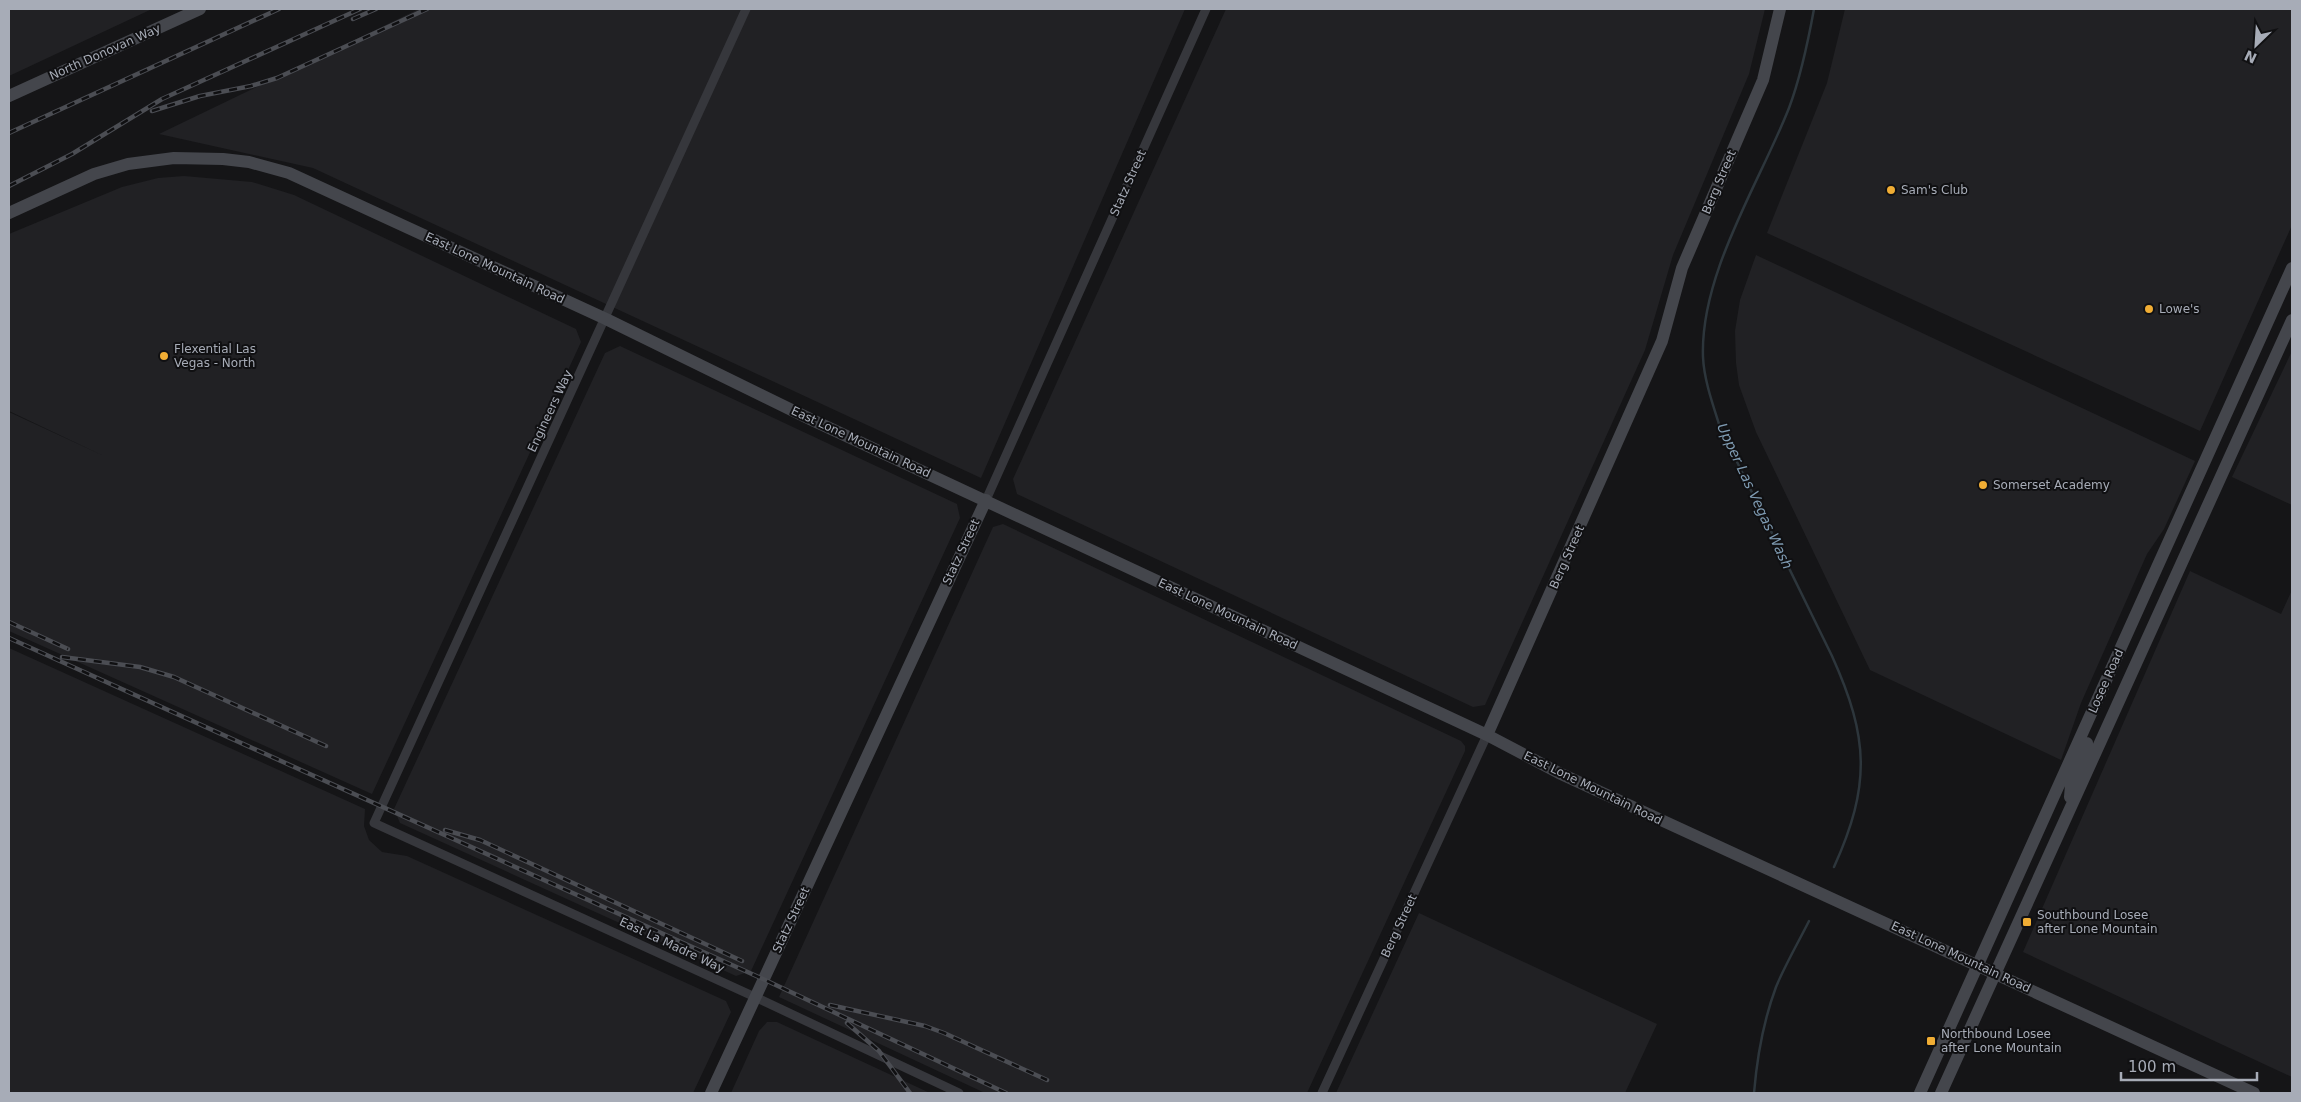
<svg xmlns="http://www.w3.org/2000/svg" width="2301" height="1102" viewBox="0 0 2301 1102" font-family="'DejaVu Sans',sans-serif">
<rect width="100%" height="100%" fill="#151517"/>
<path fill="#212124" d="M9,9h143l-143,67z
M419,9h766l-204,469 -668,-310 -154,-34z
M1226,9h539l-16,65 -76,181 -28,95 -160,355 -12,2 -456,-213 -4,-15z
M1845,9h447v216l-92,206 -433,-198 60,-150z
M184,176l68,6 42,13 282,134 5,13 -209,452 -363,-163v-219l95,44 -95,-45v-177l113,-47 36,-9z
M1756,255l439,206 -31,68 -17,25 -66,149 -20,57 -191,-90 -114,-238 -17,-47 -3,-22 -1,-32 5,-31z
M620,346l337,158 3,14 -209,453 -15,5 -336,-153 -6,-14 211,-456z
M2292,351v154l-60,-28z
M1003,524l458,217 4,5v5l-158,342h-322l-206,-96 214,-470z
M2190,571l91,43 11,-24v487l-269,-125z
M9,648l356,161 -1,17 5,14 13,12 25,4 319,145 5,11 -38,81h-684z
M1419,913l238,111 -32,69h-289z
M767,1022h10l153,71h-199l28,-62z"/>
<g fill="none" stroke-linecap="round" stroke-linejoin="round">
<path stroke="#2d363c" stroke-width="2.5" d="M1814,9c-6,33 -13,67 -25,99 -30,76 -89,166 -86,249 1,23 10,48 17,70l112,229c37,82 39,129 2,211
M1754,1093c3,-36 9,-71 22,-106 9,-22 22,-44 33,-66"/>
<path stroke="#36373c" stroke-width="9" d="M746,9l-372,814 381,174 204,96
M986,500l220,-491
M1322,1093l165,-358"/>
<path stroke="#44464c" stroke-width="12" d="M9,96l191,-87
M9,213l85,-39 34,-10 46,-6 49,1 26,3 40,11 317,146 204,100 677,316 72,38 695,320
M1487,735l175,-394 20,-73 81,-188 17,-71
M2070,797l1,-12 16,-42
M711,1093l275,-593
M1920,1093l372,-825
M1941,1093l351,-773"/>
<g stroke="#4b4d53" stroke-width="4.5">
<path id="rail" d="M353,19l23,-10
M152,111l48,-15 51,-10 26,-8 150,-69
M9,133l270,-124
M9,186l63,-32 90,-55 198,-90
M9,622l59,27
M9,638l754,341 243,114
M62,657l78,10 34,10 152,69
M445,830l35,10 262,121
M830,1005l95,21 19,7 103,47
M847,1023l32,28 31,42"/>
</g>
<use href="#rail" stroke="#101012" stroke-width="2.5" stroke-dasharray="8" stroke-linecap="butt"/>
</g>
<g fill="#f0ad34" stroke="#101012" stroke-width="2">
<circle cx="1891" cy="190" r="5"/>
<circle cx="2149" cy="309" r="5"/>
<circle cx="164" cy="356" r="5"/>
<circle cx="1983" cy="485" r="5"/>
<rect x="2022" y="917" width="10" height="10" rx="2.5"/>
<rect x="1926" y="1036" width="10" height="10" rx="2.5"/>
</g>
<g text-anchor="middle" stroke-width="4" stroke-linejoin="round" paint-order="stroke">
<g font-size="12" fill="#a7acb7" stroke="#101012">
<text transform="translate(105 52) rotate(-24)" y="4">North Donovan Way</text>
<text transform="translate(1719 182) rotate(-67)" y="4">Berg Street</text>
<text transform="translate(1128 183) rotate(-66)" y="4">Statz Street</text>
<text transform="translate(495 268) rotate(25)" y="4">East Lone Mountain Road</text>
<text transform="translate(550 411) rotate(-65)" y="4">Engineers Way</text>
<text transform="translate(861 442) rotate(25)" y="4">East Lone Mountain Road</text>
<text transform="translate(961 552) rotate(-65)" y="4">Statz Street</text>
<text transform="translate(1567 557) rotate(-66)" y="4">Berg Street</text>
<text transform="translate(1228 614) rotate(25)" y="4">East Lone Mountain Road</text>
<text transform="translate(2106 681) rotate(-66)" y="4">Losee Road</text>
<text transform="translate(1593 788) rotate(26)" y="4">East Lone Mountain Road</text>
<text transform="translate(791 920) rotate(-65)" y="4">Statz Street</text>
<text transform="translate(1399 926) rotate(-65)" y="4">Berg Street</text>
<text transform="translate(672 945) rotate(25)" y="4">East La Madre Way</text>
<text transform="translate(1961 957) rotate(25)" y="4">East Lone Mountain Road</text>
</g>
<g font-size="12" fill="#a7acb7" stroke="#101012" text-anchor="start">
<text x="1901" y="194">Sam's Club</text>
<text x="2159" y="313">Lowe's</text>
<text x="174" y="353">Flexential Las<tspan x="174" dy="14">Vegas - North</tspan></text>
<text x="1993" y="489">Somerset Academy</text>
<text x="2037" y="919">Southbound Losee<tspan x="2037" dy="14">after Lone Mountain</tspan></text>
<text x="1941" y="1038">Northbound Losee<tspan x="1941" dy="14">after Lone Mountain</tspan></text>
</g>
<g font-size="14" font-style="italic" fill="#7e9ab1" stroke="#101012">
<text transform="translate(1755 496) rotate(65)" y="5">Upper Las Vegas Wash</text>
</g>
</g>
<rect width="2301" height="1102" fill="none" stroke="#a7acb7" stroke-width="20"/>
<g transform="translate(2256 45) rotate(205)" stroke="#101012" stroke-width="4" paint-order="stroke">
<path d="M0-4L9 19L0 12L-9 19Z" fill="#a7acb7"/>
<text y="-8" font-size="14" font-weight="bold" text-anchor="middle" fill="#a7acb7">N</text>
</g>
<path d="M2121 1072v8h136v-8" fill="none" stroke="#a7acb7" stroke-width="2.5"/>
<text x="2128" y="1072" font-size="15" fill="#a7acb7" stroke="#101012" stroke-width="4" paint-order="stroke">100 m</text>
</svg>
